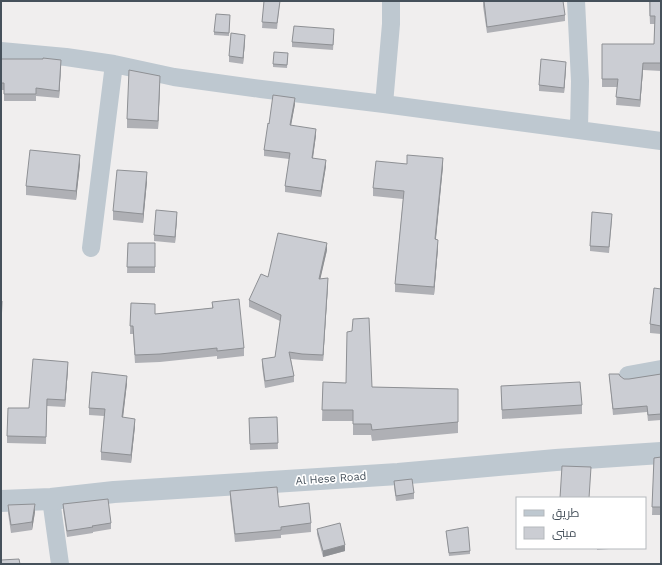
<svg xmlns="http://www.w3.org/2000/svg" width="662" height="565" viewBox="0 0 662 565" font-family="'Work Sans',Cairo,sans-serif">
<rect width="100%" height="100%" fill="#f0eeee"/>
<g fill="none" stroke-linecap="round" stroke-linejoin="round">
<path stroke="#bec8d0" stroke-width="18" d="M576,1l4,80 -1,48
M1,51l65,6 48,7 60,13 87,12 123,15 277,37
M384,104l7,-80v-23
M91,248l23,-184
M628,375l33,-6
M51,499l9,65"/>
<path stroke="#bec8d0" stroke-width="22" d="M1,501l50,-2 63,-7 284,-18 158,-14 105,-7"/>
</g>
<path fill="#afb0b5" d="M264,1h16l-3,28 -15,-1z
M483,1l82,14v6l-78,12 -4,-27z
M649,1h12v70l-18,-1 -3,37 -24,-2 1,-18h-15v-43h52l1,-20h-5z
M230,15l-1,21 -15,-1v-3z
M334,34l-1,16 -41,-3v-5z
M245,41l-2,23 -14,-2v-6z
M288,53l-1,15 -14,-1v-3z
M1,59l60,8 -2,31 -23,-2v5h-32v-11h-3z
M566,68l-2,25 -25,-2v-6z
M160,85l-2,44 -31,-1v-9z
M295,104l-4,21 25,10 -3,23 13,8 -5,31 -36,-5v-6l4,-27 -25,-3v-6l5,-26z
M80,164l-4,36 -50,-5v-9z
M407,164l36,2 -7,73 2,9 -4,47 -39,-3v-8l8,-85 -30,-3v-8z
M147,181l-4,42 -30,-3v-9z
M177,218l-2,25 -21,-2v-6z
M612,220l-3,33 -19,-2v-5z
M128,243h27v30h-28z
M327,250l-7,29 8,6 -5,76 -21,-1 -11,-1 3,17v6l-29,6 -3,-22v-7l13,-2 5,-36 -31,-14v-7l19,-23z
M661,289v45l-11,-1v-9z
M212,302l32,46v8l-27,3v-3l-57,6 -25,1 -2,-29h-3l1,-31 24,11 57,-6z
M68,369l-3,38 -18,-1 -1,38 -39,-1v-7l22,-28z
M609,374l11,2 4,3h5l32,-5v46l-13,1 -1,-9 -34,3z
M323,382l23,1 26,4 86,2v44l-86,8 -1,-6h-18v-14h-31z
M127,383l-4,35 12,8 -4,37 -30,-3v-8l3,-36 -15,-1v-7z
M501,386l81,19v9l-80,5z
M277,417l1,32 -28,1 -1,-32z
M661,457v58h-9l2,-57z
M394,481l20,12v6l-18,2 -2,-14z
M230,491l49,16 32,16v9l-30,3v3l-46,4 -5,-43z
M63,504l48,19v6l-18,3v1l-26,4 -4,-27z
M8,505l27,7 -3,18 -21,3 -3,-20z
M317,529l28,22 -22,6 -6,-23z
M446,531l24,20v3l-21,2z
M597,548h24l-24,2z"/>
<path fill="#8e9094" d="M245,35v6l-2,23v-6z
M61,60v7l-2,31v-7z
M566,62v6l-2,25v-5z
M643,63v7l-3,37v-7z
M160,76v9l-2,44v-8z
M295,98v6l-5,27v-6z
M316,129v6l-4,29v-6z
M80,155v9l-4,36v-9z
M443,158v8l-8,81v-8z
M326,160v6l-5,31v-6z
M147,172v9l-4,42v-9z
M177,212v6l-2,25v-6z
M438,240v8l-4,47v-8z
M327,243v7l-8,35v-6z
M328,278v7l-5,76v-6z
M68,362v7l-3,38v-7z
M127,376v7l-5,42v-8z
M135,419v7l-4,37v-8z
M35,504v8l-3,18v-8z
M345,545v6l-22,6v-6z"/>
<path fill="#cbcdd3" stroke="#8e9094" d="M264,1h16l-3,22 -15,-1z
M484,1h79l2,14 -78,12z
M650,1h11v62h-18l-3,37 -24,-3 2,-18h-16v-35h52l1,-28h-5z
M216,14l14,1 -1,18 -15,-1z
M294,26l40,3 -1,16 -41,-3z
M231,33l14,2 -2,23 -14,-2z
M274,52l14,1 -1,12 -14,-1z
M43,58l18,2 -2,31 -23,-3v6h-32v-11h-3v-24h42z
M541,59l25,3 -2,26 -25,-3z
M129,70l31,6 -2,45 -31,-2z
M273,95l22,3 -5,27 26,4 -4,29 14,2 -5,31 -36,-5 5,-33 -26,-3 4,-27 1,1z
M30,150l50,5 -4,36 -50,-5z
M407,155l36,3 -8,81 3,1 -4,47 -39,-3 9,-93 -31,-3 3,-27 31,3z
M117,170l30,2 -4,42 -30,-3z
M156,210l21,2 -2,25 -21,-2z
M592,212l20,2 -3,33 -19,-1z
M278,233l49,10 -8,36 9,-1 -5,77 -21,-1 -13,-2 5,24 -29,5 -3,-22 13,-2 6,-42 -32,-15 12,-26 7,3z
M128,243h27v24h-28z
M654,288l7,1v37l-11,-2z
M239,299l5,49 -27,3v-3l-57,6 -25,1 -2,-29h-3l1,-23 24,1v10l58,-6 -1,-6z
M1,301h1l-1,24z
M369,318l3,69 86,2v33l-86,8 -1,-6h-18v-14h-31l1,-28 23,1 1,-51 5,-1 1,-12z
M33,359l35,3 -3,38 -18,-1 -1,38 -39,-1 1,-28h21z
M92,372l35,4 -5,41 13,2 -4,36 -30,-3 4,-43 -16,-1z
M609,374h10l1,2 4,3h5l32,-5v40l-13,1 -1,-9 -34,3z
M580,382l2,23 -80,5 -1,-24z
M277,417l1,26 -28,1 -1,-26z
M661,457v50h-9l2,-49z
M562,466l29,1 -2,31h-29z
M412,479l2,14 -18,3 -2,-15z
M277,487l2,20 30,-4 2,20 -30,4v3l-46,4 -5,-43z
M108,499l3,24 -19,3 1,1 -26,4 -4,-27z
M35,504l-3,18 -21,3 -3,-20z
M340,523l5,22 -22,6 -6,-22z
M468,527l2,24 -21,2 -3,-22z
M19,559l1,5h-19v-4z"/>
<g text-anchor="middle" stroke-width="3.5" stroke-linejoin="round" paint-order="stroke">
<g font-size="11" fill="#46515b" stroke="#fff">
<text transform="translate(331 478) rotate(-4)" y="4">Al Hese Road</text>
</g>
</g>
<rect width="662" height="565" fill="none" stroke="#46515b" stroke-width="4"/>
<rect x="516" y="497" width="130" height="52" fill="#ffffff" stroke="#b5b9bd"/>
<rect x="524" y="510" width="20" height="6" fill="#bec8d0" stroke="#b5b9bd"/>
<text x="552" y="517" font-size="12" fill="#46515b">طريق</text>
<rect x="524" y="527" width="20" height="12" fill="#cbcdd3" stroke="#b5b9bd"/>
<text x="552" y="537" font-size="12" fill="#46515b">مبنى</text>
</svg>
